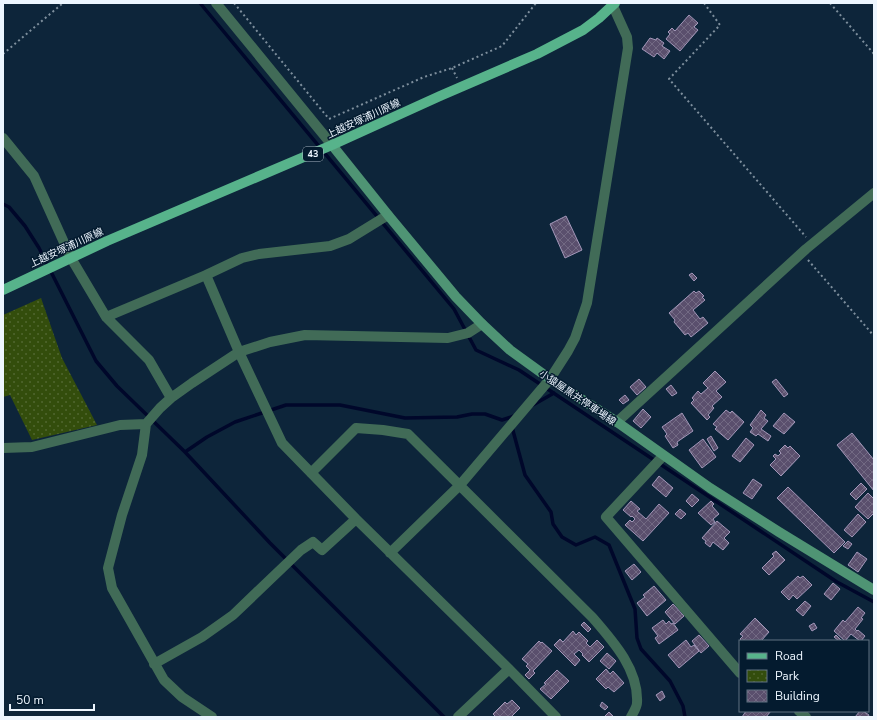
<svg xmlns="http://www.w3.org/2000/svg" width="877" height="720" viewBox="0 0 877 720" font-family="'Nunito Sans','Noto Sans JP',sans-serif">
<defs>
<pattern id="park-dots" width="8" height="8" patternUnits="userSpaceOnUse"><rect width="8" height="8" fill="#334d0c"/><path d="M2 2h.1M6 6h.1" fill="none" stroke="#516730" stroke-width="1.8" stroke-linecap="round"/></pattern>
<pattern id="building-cross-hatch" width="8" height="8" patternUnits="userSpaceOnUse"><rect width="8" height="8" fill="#5a4f6d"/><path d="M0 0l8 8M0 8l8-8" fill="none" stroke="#726983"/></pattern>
</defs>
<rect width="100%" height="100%" fill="#0d253a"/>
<path fill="url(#park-dots)" d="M41,298l21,60 35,67 -65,15 -22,-45 -7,2v-82z"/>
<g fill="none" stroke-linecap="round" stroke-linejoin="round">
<path stroke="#00072a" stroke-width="3.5" d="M200,3l254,306 22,41 43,20 318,212 37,20
M3,204l6,3 16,19 14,22 57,113 21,25 68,66 85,91 174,174
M533,405l21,-12
M512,427l13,48 26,37 2,12 9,13 14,8 19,-8 14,8 26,64 2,29 4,11 29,32 13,25 2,11
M185,452l22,-15 28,-15 51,-17h54l65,13 52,-1 15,-3h13l17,6 12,-4"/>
</g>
<path fill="url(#building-cross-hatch)" stroke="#a397b9" d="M689,15l9,8 -4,4 4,3 -18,21 -14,-12 4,-5 -2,-2 4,-4 3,3z
M650,38l6,2 1,-2 7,5 -2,3 8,5 -6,8 -7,-6 -3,4 -12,-8z
M566,216l16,34 -17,8 -15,-34z
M692,273l5,5 -3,3 -5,-6z
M694,291l2,2 3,-2 5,5 -2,1 3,3 -12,10 7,9 3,-2 5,6 -17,14 -3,-4 -3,2 -11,-13 1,-2 -6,-7z
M715,371l11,11 -10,9 6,6 -10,9 2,2 -6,7 2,2 -3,3 -16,-17 3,-3 -2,-2 6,-7 3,3 7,-6 -5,-5z
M639,379l7,8 -9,8 -7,-8z
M776,379l12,15 -4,3 -12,-15z
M671,385l6,8 -5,3 -6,-7z
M625,395l4,5 -6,4 -4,-4z
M643,409l8,8 -10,11 -8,-7z
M726,410l4,3 2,-2 12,11 -16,18 -13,-11 2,-2 -4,-3z
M761,410l5,5 -2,3 4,3 -7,8 10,7 -3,5 -10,-7 -2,2 -6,-4 3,-4 -3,-3z
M682,413l11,18 -16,11 1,3 -5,3 -8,-12 2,-2 -5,-7z
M784,413l11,9 -11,12 -11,-8z
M852,433l22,27v31l-37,-46z
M711,436l7,12 -4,3 -7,-12z
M746,438l8,7 -14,17 -8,-6z
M703,439l13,18 -14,11 -13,-18z
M785,445l3,3 2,-2 10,10 -19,20 -11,-11 6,-6 -3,-3 2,-2 3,2 3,-3 -2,-2z
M659,476l14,12 -7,9 -14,-12z
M753,479l9,6 -10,14 -9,-6z
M861,483l6,6 -11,11 -6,-6z
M788,487l57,55 -11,11 -57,-55z
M868,493l6,6v14l-6,6 -13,-12z
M692,494l7,6 -7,7 -6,-6z
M631,501l9,8 -3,2 9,8 13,-15 10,9 -26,28 -18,-16 5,-5 2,2 3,-3 -3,-3 -1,1 -8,-7z
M711,501l3,3 -2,2 7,8 -6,5 2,3 -4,3 -13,-12z
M680,509l6,5 -5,5 -6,-5z
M858,514l8,8 -14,15 -8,-7z
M717,521l13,11 -6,6 5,5 -6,7 -10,-8 -3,5 -5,-4 1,-2 -4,-3z
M848,541l4,3 -4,5 -5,-3z
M776,551l9,9 -16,15 -7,-7 12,-12 -2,-2z
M857,552l10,7 -9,13 -10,-7z
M634,564l7,8 -9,8 -7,-9z
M798,576l2,2 3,-2 9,9 -15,14 -4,-4 -4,5 -8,-8z
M833,583l7,6 -9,11 -7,-6z
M654,586l12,14 -19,16 -10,-13 8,-6 -2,-2z
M805,601l6,5 -8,10 -7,-6z
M673,604l11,12 -9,8 -10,-12z
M858,607l7,6 -4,5 2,1 -8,10 2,2 1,-1 7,6 -4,5h-1l-9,-7 -6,7 -11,-10 9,-11 2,2z
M755,618l14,14 -8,9h-19l-2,-2 3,-3 -3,-2z
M663,620l3,4 3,-3 2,3 2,-1 5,7 -19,14 -4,-6 3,-2 -6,-8z
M584,622l7,7 -3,3 -7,-7z
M814,623l3,5 -5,3 -3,-5z
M573,631l3,4 3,-3 9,9 -2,2 4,4 7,-7 7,7 -15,15 -7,-7 1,-1 -4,-4 -5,4 6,6 -5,6 -21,-21 6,-6 3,3z
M699,635l10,11 -8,7 -9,-12z
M836,635l6,6h-3l-5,-4z
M686,640l5,7 3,-2 5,6 -20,17 -11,-13z
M539,641l2,2 1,-1 10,9 -19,20 2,2 -6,6 -4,-4 5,-5 -4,-4 2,-2 -6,-5z
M607,653l9,8 -7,8 -9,-8z
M606,669l4,5 3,-3 11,12 -10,9 -6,-5 -2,2 -10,-10z
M557,670l12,11 -18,18 -11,-10 6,-5 -2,-1z
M662,691l3,6 -5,4 -4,-6z
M512,700l8,8 -9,9h-15l-3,-3 12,-12 2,2z
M602,702l6,5 -3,3 -5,-4z
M746,711h25l-5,6h-24z
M860,711h3l6,4 -1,2h-13z
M609,712l5,5h-10z"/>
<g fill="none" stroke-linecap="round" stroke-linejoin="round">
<path stroke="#7e8f9d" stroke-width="2" stroke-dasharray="2 3" stroke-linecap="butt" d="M234,3l95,116 95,-42 28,-9 50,-22 34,-43
M704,3l16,22 -51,54 137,158
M830,3l44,51
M3,54l60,-51
M452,68l5,10
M808,260l66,76"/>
<path stroke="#416b57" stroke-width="10" d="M216,3l116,142
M3,138l31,38 37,82 35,59 43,43 22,38
M206,275l36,-17 17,-4 71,-8 19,-7 39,-24
M106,317l100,-42 33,77 43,91 74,76 153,150 47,48
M617,422l189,-173 68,-56
M3,448l29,-1 88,-22 26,-1
M663,456l-57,61 134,156
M311,473l45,-45 27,2 25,4 185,184c20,23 46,52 44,85 0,4 -4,10 -6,14
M390,553l70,-68 90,-106
M154,664l48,-27 31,-22 68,-65 12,-8 9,8 34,-31
M799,711l7,6
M212,717l-30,-20 -18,-17 -52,-92 -4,-20 14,-53 20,-60 4,-31 14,-16 11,-10 21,-15 47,-31 31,-10 35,-7 143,3 20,-5 14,-9
M458,717l51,-48"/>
<path stroke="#416b57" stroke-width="10" d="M550,379l18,-28 7,-13 12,-35 41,-255 -1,-11 -14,-31"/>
<path stroke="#4f9474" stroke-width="10" d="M332,145l56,70 68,82 26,27 28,26 40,29 67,43 93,66 69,44 95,58"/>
<path stroke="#57b38b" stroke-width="10" d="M3,290l104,-49 225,-96 108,-49 97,-42 46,-24 16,-12 16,-15"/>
</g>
<g text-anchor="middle" stroke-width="3" stroke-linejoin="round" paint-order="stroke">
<rect fill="#041b2f" stroke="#a7b4c1" stroke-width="1" x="303" y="147" width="20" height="14" rx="3"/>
<g font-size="9" font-weight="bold" fill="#edf6ff">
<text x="313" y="157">43</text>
</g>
<g font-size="10" fill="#edf6ff" stroke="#041b2f">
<text transform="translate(363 118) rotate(-25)" y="4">上越安塚浦川原線</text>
<text transform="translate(66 247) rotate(-25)" y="4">上越安塚浦川原線</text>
<text transform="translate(578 397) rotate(34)" y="4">小猿屋黒井停車場線</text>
</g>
</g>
<rect width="877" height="720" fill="none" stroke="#edf6ff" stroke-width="8"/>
<rect x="739" y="640" width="130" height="72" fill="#041b2f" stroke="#617382"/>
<rect x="747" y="653" width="20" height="6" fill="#57b38b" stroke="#617382"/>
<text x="775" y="660" font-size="12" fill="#edf6ff">Road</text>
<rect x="747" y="670" width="20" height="12" fill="url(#park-dots)" stroke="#617382"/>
<text x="775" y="680" font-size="12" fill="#edf6ff">Park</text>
<rect x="747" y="690" width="20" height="12" fill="url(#building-cross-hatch)" stroke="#617382"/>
<text x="775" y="700" font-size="12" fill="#edf6ff">Building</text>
<path d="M10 704v6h84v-6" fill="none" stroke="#edf6ff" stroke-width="2"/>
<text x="16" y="704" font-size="12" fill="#edf6ff" stroke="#041b2f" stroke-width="3" paint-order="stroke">50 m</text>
</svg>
